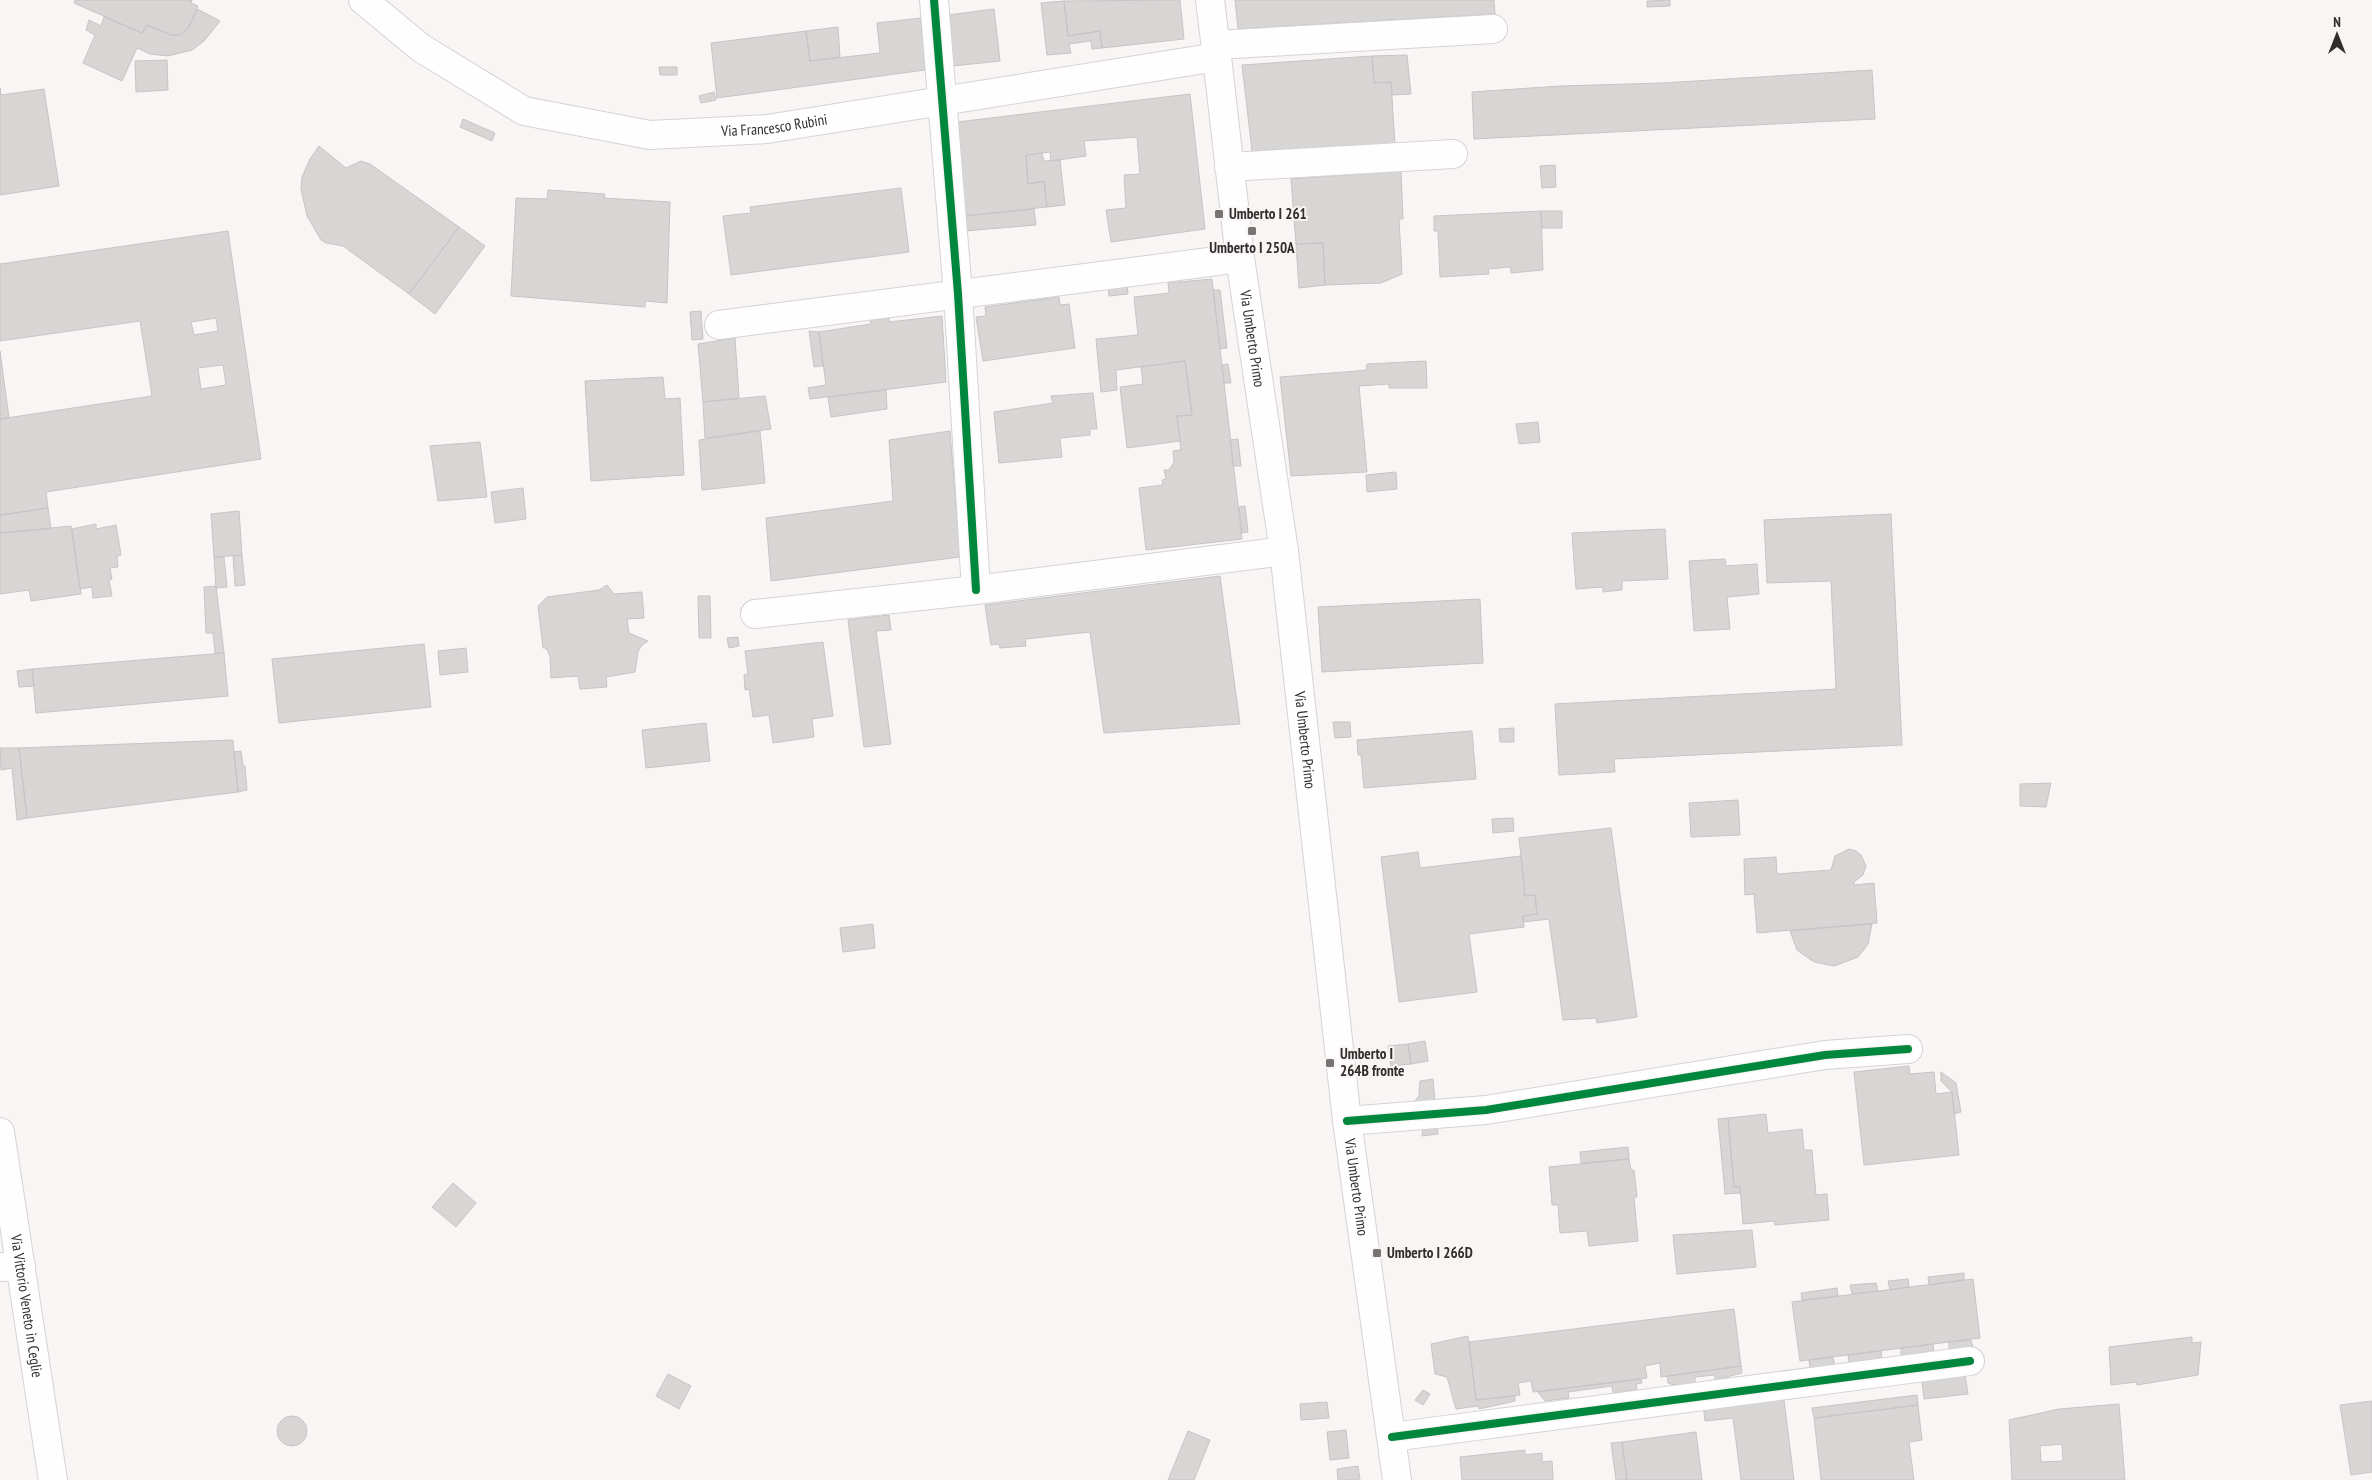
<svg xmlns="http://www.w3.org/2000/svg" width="2372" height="1480" viewBox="0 0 2372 1480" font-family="'PT Sans Narrow',sans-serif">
<rect width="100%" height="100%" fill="#faf5f5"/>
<path fill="#d8d5d5" stroke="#c6c4c4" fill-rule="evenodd" d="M75,0h117l-1,3 7,3 -9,21 -9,8h-9l-24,-10 -5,8 -68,-30z
M1180,0l4,39 -82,9 -2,-17 -32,5 -4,-35z
M1235,0h259l1,14 -257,15z
M1670,0v6l-23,1v-6z
M1064,1l4,35 32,-5 2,17 -10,1 -1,-8 -22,3 2,9 -24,2 -6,-52z
M197,9l23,12 -16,20 -12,9 -24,6 -18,-2 -13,-6 -15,33 -39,-18 12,-28 -9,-5 3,-10 12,6 3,-9 38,16 5,-8 24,10h9l9,-8z
M994,9l6,52 -47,5 -5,-51z
M921,18l4,52 -208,28 -6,-55 95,-12 4,30 70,-8 -3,-30z
M838,27l2,30 -30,4 -4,-30z
M1407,55l4,39 -19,1 -1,-13 -17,1 -2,-27z
M1372,56l2,27 17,-1 4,63 -143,6 -10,-86z
M167,60l1,30 -32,2 -1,-31z
M659,67h18v8h-17z
M1872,70l3,49 -401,20 -2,-47 88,-6 103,-3z
M0,88l1,7 43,-6 15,97 -59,9z
M714,92l2,8 -15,3 -2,-7z
M1190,94l15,135 -94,13 -5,-32 20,-2 -2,-33 16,-1 -3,-37 -53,4 2,15 -35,5 -1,-9 -24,3 2,29 16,-3 3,26 -83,9 -7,-94z
M463,119l32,14 -3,8 -32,-14z
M319,146l27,22 15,-7 9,3 89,63 -50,67 -66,-48 -17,-3 -5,-3 -14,-24 -6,-27 1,-12 8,-18z
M1042,153l2,8 16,-1 5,45 -18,2 -3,-26 -16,3 -2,-29z
M1555,165l1,22 -14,1 -2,-22z
M1401,171l2,48h-4l3,55 -21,9 -56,2 -2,-42 -27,1 -5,-65z
M901,188l8,64 -178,23 -8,-59 28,-3 -1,-6z
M548,190l57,4 -1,4 66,4 -3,101 -22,-2v6l-134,-11 5,-98 31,1z
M1034,209l2,16 -71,6 -1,-15z
M1541,211l2,59 -32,3 -1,-6 -22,2 1,5 -49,3 -2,-46h-4v-15z
M1541,211h21v17h-20z
M459,227l26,19 -50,68 -26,-20z
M228,231l33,228 -215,33 2,16 -48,7v-96l152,-23 -12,-75 -140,20v-77zM216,318l2,13 -24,4 -3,-13zM223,365l3,20 -25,4 -3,-21z
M1323,243l2,42 -26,3 -3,-44z
M1212,279l30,260 -96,11 -7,-62 24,-3 -1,-5 4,-1 -2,-9h5l5,-8 -1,-11 8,-1 -4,-34 15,-1 -7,-54 -69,9 1,20 -16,2 -5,-53 42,-4 -4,-38 35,-4 -1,-10z
M1127,285l1,9 -19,2 -1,-8z
M1213,290h7l7,58 -7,1z
M1059,297l1,8 9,-1 6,44 -92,13 -7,-44 10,-1 -1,-9z
M701,311l2,28 -11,1 -2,-28z
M942,316l4,66 -136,17 -2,-11 18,-3 -7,-53 52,-8 -1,-4 19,-2v4z
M809,331l10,1 4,34 -9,1z
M735,338l4,60 -36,4 -5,-58z
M0,351l9,67 -9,1z
M1185,361l7,54 -15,1 3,25 -53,7 -7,-61 23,-3 -2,-17z
M1426,361l1,27h-38v-4l-30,2 8,86 -76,4 -11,-99 77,-6 9,-1 1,-6z
M1228,364l3,19h-7l-2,-18z
M663,377l2,22 15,-1 4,77 -93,6 -6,-100z
M886,390l1,19 -56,8 -3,-20z
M1093,393l4,36h-7v6l-30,3 2,19 -63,6 -5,-51 59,-9 -2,-7z
M765,396l6,33 -66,9 -2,-36z
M1538,422l2,20 -21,2 -3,-20z
M760,431l5,52 -63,7 -3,-50z
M950,431l10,126 -189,24 -5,-63 127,-17 -4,-61z
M1238,439l3,27h-8l-3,-26z
M480,442l7,55 -49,4 -8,-55z
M1396,472l1,17 -30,3 -1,-17z
M523,488l3,31 -31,4 -4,-31z
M1245,506l3,26 -6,1 -3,-26z
M48,508l3,21 -51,4v-18z
M239,511l3,44 -28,2 -3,-43z
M1891,514l11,231 -288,14 1,13 -56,3 -4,-71 281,-15 -5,-108 -64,2 -3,-63z
M96,524v5l20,-4 5,30 -4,1 1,11 -8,1 2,11 -3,1 3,16 -19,2 -1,-11 -12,2 -8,-60z
M71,526l10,68 -50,7 -2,-11 -29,4v-61z
M1665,529l3,50 -46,2v9l-19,2v-5l-27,2 -4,-56z
M242,555l3,30 -10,1 -2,-30z
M214,557h10l3,30 -11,1z
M1725,559l1,7 31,-2 2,30 -32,3 3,32 -36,2 -5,-70z
M1220,576l20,148 -136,9 -14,-101 -65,7 1,7 -26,2 -1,-4 -8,1 -6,-40z
M607,585l7,9 28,-2 2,26 -17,1 2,14 19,8 -7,5 -3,6 -3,20 -29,5 1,10 -27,2 -2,-13 -27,2 -1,-22 -4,-8h-3l-5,-42 9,-9 52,-7z
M216,586l8,67h-9l-2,-20h-7l-2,-46z
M698,596h12l1,42h-12z
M1480,599l3,64 -161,9 -4,-65z
M889,615l2,15 -15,1 15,113 -27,3 -16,-127z
M738,637l1,9 -10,2 -2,-10z
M823,642l10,74 -21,3 2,18 -41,6 -4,-28 -16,2 -4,-28 -4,1 -1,-15 4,-1 -3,-23z
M424,644l7,63 -152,16 -7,-64z
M466,648l2,24 -28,3 -2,-24z
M224,653l4,43 -192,17 -4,-44z
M32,669l2,17 -15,1 -2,-16z
M1333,722h17l1,15 -16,1z
M706,723l4,38 -64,7 -4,-38z
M1514,728v14h-14l-1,-13z
M1472,731l4,48 -112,9 -3,-33h-3l-1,-15z
M233,740l5,52 -211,26 -8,-70z
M0,748h19l8,70 -10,2 -5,-52 -11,2z
M241,751l2,15h2l2,24 -9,2 -4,-40z
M2051,783l-5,24 -26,-1v-22z
M1738,800l2,35 -49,2 -2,-34z
M1513,818l1,13 -21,2 -1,-14z
M1611,828l26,189 -40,6 -1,-5 -33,2 -14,-101 -26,3v-6l14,-2 -2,-19 -10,1 -6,-58z
M1849,849l7,2 5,4 5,11 -3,9 -9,7v3l20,-2 3,40 -120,10 -3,-39 -9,1 -1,-36 32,-2 1,17 54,-4 4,-14z
M1418,852l2,16 101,-12 4,40 10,-1 2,19 -14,2 1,11 -55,7 8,58 -78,10 -18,-145z
M873,924l2,24 -32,4 -3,-24z
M1872,924l-4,20 -10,13 -24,9 -20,-4 -17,-12 -7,-19z
M1425,1041l3,20 -17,3 -3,-20z
M1408,1044l3,20 -20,2 -3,-20z
M1909,1066l1,8 24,-2 2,22 16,-2 7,63 -95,10 -10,-93z
M1941,1072l15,11 5,29 -7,2 -2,-22 -11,-11z
M1433,1079l5,55 -16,2 2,-21 -11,-12 6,-7 1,-15z
M1766,1114l2,19 34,-4 2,21h8l4,45 11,-1 2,26 -54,5 -1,-4 -31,3 -3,-37h-6l-6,-69z
M1728,1118l6,69h6v6l-15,1 -7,-75z
M1628,1147l1,12 -48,4 -1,-11z
M1629,1159l2,11h3l3,27h-3l4,44 -49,5 -2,-15 -27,2 -2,-28h-6l-3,-38z
M453,1183l23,20 -20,24 -24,-20z
M1752,1230l4,37 -79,7 -4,-39z
M1964,1273v7l-35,5 -1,-8z
M1908,1279l1,8 -19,3 -2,-9z
M1973,1279l7,59 -180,23 -8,-59z
M1876,1283l2,8 -26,3 -2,-9z
M1837,1288l1,8 -36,4 -1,-7z
M1734,1309l7,57 -80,11 -1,-14 -15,3 2,12 -114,14 -2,-11 -13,2 2,12 -44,5 -7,-58z
M1468,1336l8,64 39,-4v5l-36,8 -1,-3 -22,3 -9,-32 -12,-3 -4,-30z
M2192,1337v6l9,-1 -3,33 -61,10 -1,-3 -25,3 -2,-38z
M1971,1340l2,7 -24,3v-8z
M1933,1344l1,8 -33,5v-9z
M1879,1351h2l1,8 -33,4 -1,-8z
M1833,1357l2,9 -25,2 -1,-8z
M1741,1366l1,7 -27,7v-5l-20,2v6l-21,2 -6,-2 -1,-7z
M1964,1368l4,26 -44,5 -2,-18 -25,3z
M668,1374l23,12 -12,23 -23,-13z
M1641,1379l1,4 -6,1 1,6 -24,3 -1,-7 -44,6 1,6 -24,3 -7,-9z
M1423,1390l7,4 -7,11 -8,-5z
M1783,1392l11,88h-53l-8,-62 -28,3 -2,-17z
M1917,1395l1,10 -104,13 -2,-10z
M2372,1401v71l-21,3 -11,-70z
M1327,1402l2,16 -28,2 -1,-16z
M2119,1404l6,76h-113l-3,-60 50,-11zM2062,1444l1,17 -22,1 -1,-16z
M1918,1405l4,35 -13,2 5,38h-93l-7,-62z
M277 1431a15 15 0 1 1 30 0a15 15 0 1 1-30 0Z
M1346,1430l3,28 -19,2 -3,-28z
M1188,1431l22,9 -16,40h-26z
M1696,1432l6,48h-75l-5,-38z
M1622,1442l5,38h-11l-5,-37z
M1525,1450v5l17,-2v9l10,-1 1,19h-91l-2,-23z
M1358,1466l2,14h-22l-1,-11z"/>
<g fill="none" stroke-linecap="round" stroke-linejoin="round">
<g stroke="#d6d2d3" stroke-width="30">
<path id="minor" d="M934,0l24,294 18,296
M1210,0l7,57
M1216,45l277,-16
M1229,167l224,-13
M719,325l521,-67
M755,614l221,-24 308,-39
M1347,1121l139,-11 339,-55 83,-6
M0,1267l21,-1
M1392,1437l578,-76"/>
</g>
<g stroke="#d6d2d3" stroke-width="30">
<g id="major">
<path id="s1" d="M363,0l58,48 103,63 126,24 117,-6 450,-72 23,201 44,293 63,570 50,359"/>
<path id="s2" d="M0,1132l53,348"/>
</g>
</g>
<use href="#minor" stroke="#fefefe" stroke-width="28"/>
<use href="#major" stroke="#fefefe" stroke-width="28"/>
<g stroke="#fbf4f4" stroke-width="11">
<path id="cycleway" d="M934,0l24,294 18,296
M1347,1121l139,-11 339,-55 83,-6
M1392,1437l578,-76"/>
</g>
<use href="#cycleway" stroke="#00873e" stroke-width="8"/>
</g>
<g fill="#777474" stroke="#fbf4f4" stroke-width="2">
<rect x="1214" y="209" width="10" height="10" rx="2.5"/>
<rect x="1247" y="226" width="10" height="10" rx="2.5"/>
<rect x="1325" y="1058" width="10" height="10" rx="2.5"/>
<rect x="1372" y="1248" width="10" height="10" rx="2.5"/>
</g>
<g text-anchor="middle" stroke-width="4" stroke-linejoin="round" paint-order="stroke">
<g font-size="15" fill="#312e2e" stroke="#fbf4f4">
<text dy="5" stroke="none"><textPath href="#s1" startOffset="449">Via Francesco Rubini</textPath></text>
<text dy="5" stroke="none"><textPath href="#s1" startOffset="1181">Via Umberto Primo</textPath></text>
<text dy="5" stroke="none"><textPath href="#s1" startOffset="1586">Via Umberto Primo</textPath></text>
<text dy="5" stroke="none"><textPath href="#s1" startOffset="2036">Via Umberto Primo</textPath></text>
<text dy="5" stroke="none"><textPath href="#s2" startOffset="176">Via Vittorio Veneto in Ceglie</textPath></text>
</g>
<g font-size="15" font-weight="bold" fill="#312e2e" stroke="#fbf4f4" text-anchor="start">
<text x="1229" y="219">Umberto I 261</text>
<text x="1252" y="253" text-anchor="middle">Umberto I 250A</text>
<text x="1340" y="1059">Umberto I<tspan x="1340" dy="17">264B fronte</tspan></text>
<text x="1387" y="1258">Umberto I 266D</text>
</g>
</g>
<g transform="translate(2337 35)" stroke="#fbf4f4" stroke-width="4" paint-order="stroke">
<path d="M0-4L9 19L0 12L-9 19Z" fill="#312e2e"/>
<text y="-8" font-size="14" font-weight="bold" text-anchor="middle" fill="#312e2e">N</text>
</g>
</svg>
